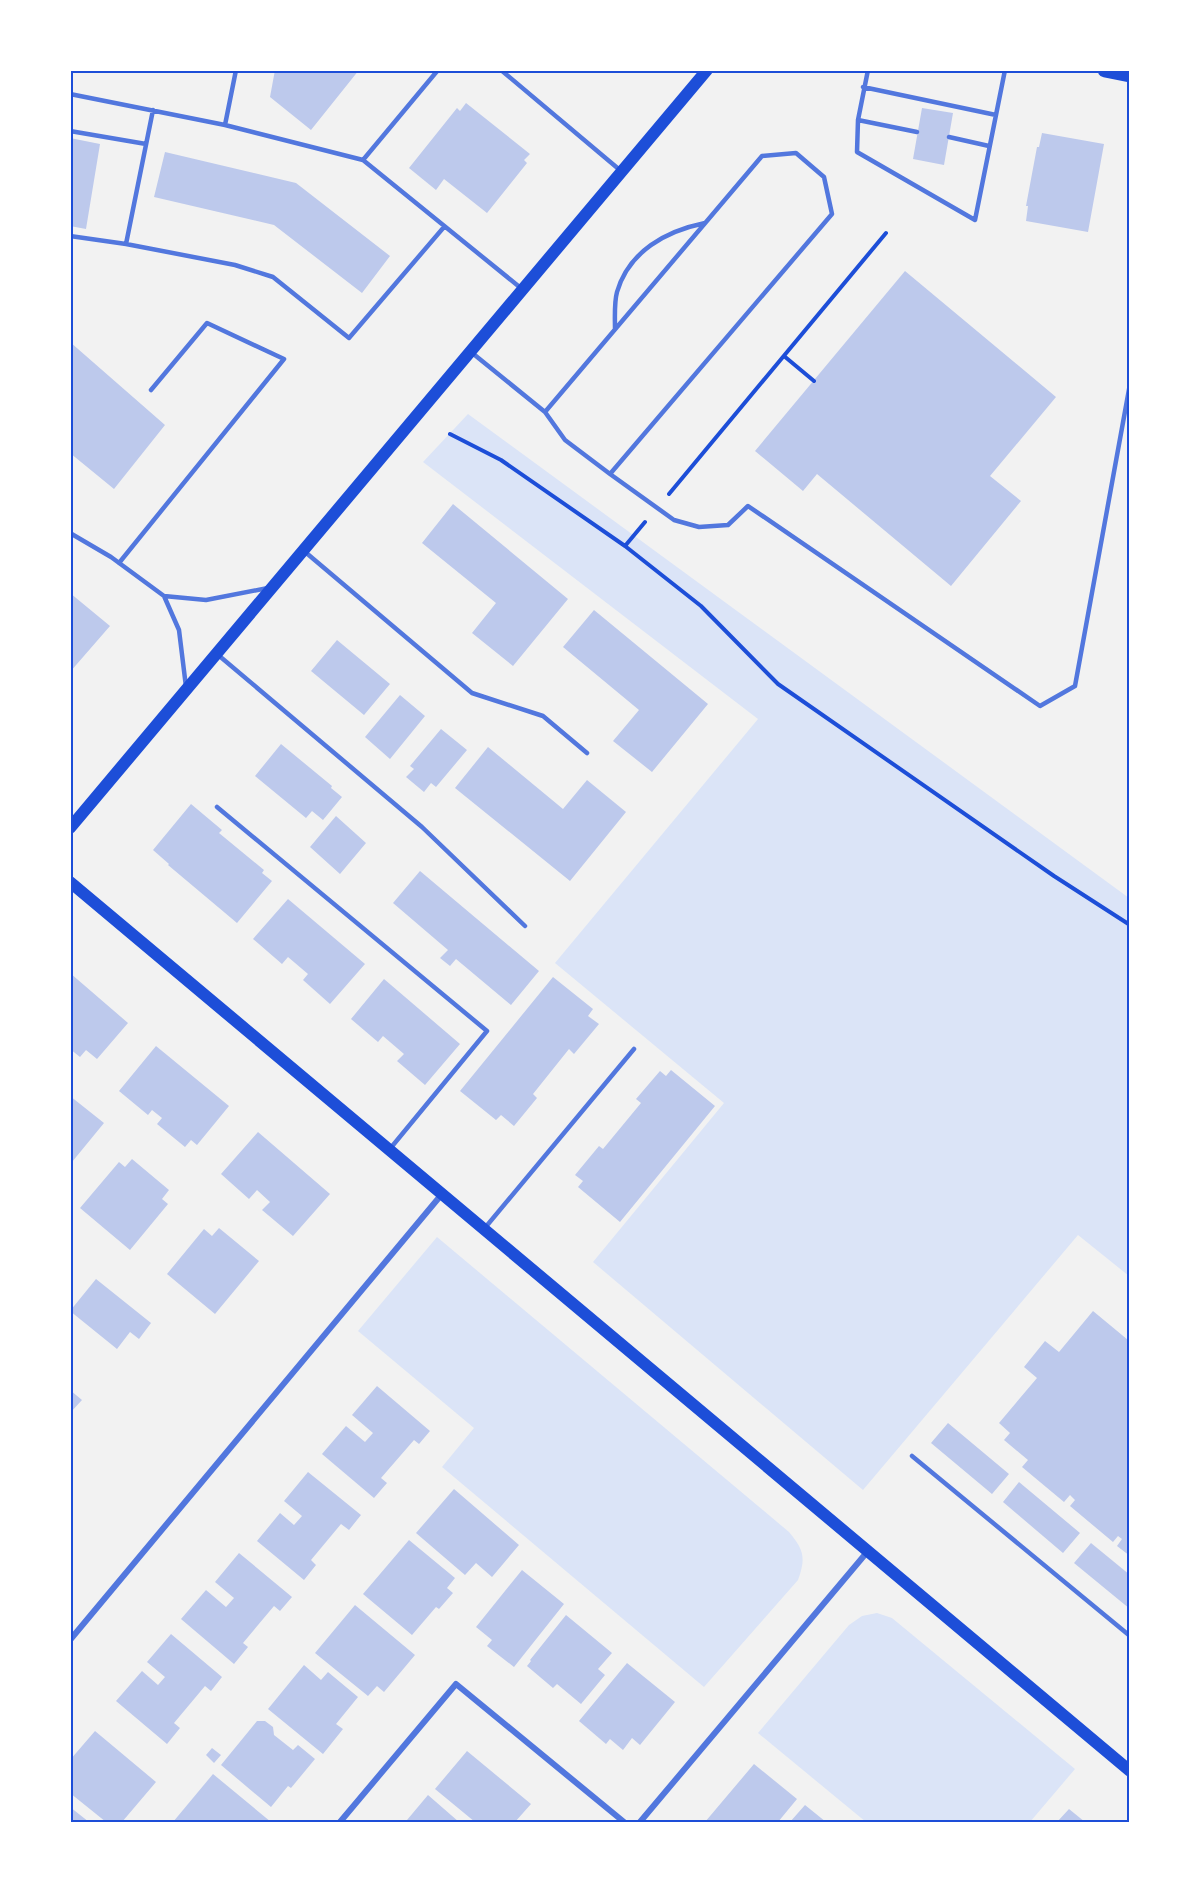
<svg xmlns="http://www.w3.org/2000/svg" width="1200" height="1893" viewBox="0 0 1200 1893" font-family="'Public Sans',sans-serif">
<rect width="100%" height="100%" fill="#f2f2f2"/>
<path fill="#dbe4f7" d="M468,414l661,484v378l-51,-41 -215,255 -270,-228 131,-159 -169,-140 203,-244 -335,-257z
M437,1237l352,295c15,18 17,26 9,48l-94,107 -262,-220 32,-39 -116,-97z
M877,1613l15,5 183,151 -45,53h-164l-108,-89 91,-108 13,-9z"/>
<path fill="#bdc9ec" d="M275,70h84l-48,60 -41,-33z
M466,103l64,51 -6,6 3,3 -40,50 -43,-34 -8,11 -27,-22 48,-60 3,3z
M922,108l31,5 -9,52 -31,-6z
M1042,133l62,11 -16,88 -62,-11 2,-15h-2l11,-59h2z
M70,138l30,6 -14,85 -16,-3z
M165,152l131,31 94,73 -28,37 -88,-68 -120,-28z
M905,271l151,126 -66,79 31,25 -70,85 -134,-112 -14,17 -48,-40z
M70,342l95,83 -51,64 -44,-36z
M453,504l115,95 -55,67 -41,-33 24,-30 -74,-60z
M70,593l40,33 -40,46z
M594,610l114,94 -56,68 -39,-31 26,-31 -76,-63z
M337,640l53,44 -26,31 -53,-44z
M400,695l25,21 -35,43 -25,-22z
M441,729l26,21 -31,37 -5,-4 -7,9 -18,-15 8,-8 -4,-3z
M281,744l51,42 -1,2 11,9 -19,23 -11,-9 -6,7 -51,-42z
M488,747l75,62 24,-29 39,32 -56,69 -115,-93z
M191,804l31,26 -3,3 45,37 -2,3 10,8 -35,42 -69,-58 1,-1 -16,-14z
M336,816l30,27 -26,31 -30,-27z
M420,871l119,100 -28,34 -55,-46 -6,7 -10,-8 8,-8 -55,-47z
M288,899l77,65 -35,40 -27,-24 5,-6 -20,-17 -6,7 -29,-25z
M70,973l58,50 -31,36 -11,-9 -6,7 -10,-8z
M553,977l40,32 -5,7 11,8 -25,30 -5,-5 -36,45 4,4 -23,28 -13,-11 -5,5 -36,-29z
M384,979l76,65 -35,41 -28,-24 7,-7 -21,-18 -5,6 -27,-23z
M156,1046l73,60 -32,39 -6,-5 -6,7 -28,-23 5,-6 -10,-8 -4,5 -29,-24z
M671,1070l44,36 -95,116 -42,-35 5,-6 -8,-6 24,-29 4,3 38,-46 -5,-4 24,-28 6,5z
M70,1096l34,27 -32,39 -2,-1z
M258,1132l72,62 -37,42 -31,-26 8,-8 -13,-12 -8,9 -28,-25z
M132,1159l37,31 -7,9 6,5 -38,46 -50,-42 39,-46 6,5z
M219,1228l40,33 -44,53 -48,-40 37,-45 8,7z
M96,1279l55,44 -12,16 -9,-7 -13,17 -47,-38z
M1093,1311l35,29 2,-1v217l-13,-10 5,-7 -4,-3 -5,6 -43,-36 5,-6 -5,-5 -6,7 -42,-35 6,-7 -24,-20 6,-7 -11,-10 38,-45 -13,-11 21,-26 14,11z
M377,1386l53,45 -11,13 -5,-4 -33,38 6,5 -13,15 -52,-44 24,-28 19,16 8,-9 -21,-18z
M70,1390l12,10 -12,13z
M948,1423l61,51 -17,20 -61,-51z
M308,1472l53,43 -12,15 -8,-6 -30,36 5,5 -12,15 -47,-39 23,-28 14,12 8,-9 -18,-15z
M1019,1482l61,51 -17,20 -60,-51z
M454,1489l65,56 -27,32 -16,-14 -11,12 -49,-42z
M409,1540l46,38 -8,10 6,5 -14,16 -3,-2 -24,28 -49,-41z
M1091,1543l39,32v34l-56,-46z
M239,1553l53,44 -12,14 -6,-5 -31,37 5,4 -14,17 -53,-45 25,-29 20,17 8,-9 -19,-16z
M522,1570l42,34 -50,63 -27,-21 5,-6 -16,-13z
M355,1605l60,50 -31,37 -7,-6 -9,10 -53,-43z
M566,1615l46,38 -14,16 7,6 -24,29 -24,-20 -4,4 -26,-22 4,-5 -1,-1z
M171,1634l51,43 -11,14 -6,-5 -31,37 6,5 -13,16 -51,-43 26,-30 16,14 7,-8 -18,-15z
M627,1663l48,39 -35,43 -8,-7 -9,12 -13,-11 -4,5 -27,-23z
M304,1665l17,15 7,-8 30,25 -22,27 7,5 -20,25 -55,-45z
M257,1721h8l8,6 1,8 19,15 5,-5 17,14 -24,29 -3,-2 -17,21 -50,-42z
M95,1731l61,51 -34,40h-16l-36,-29v-33z
M212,1748l9,7 -7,8 -8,-8z
M467,1751l64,53 -16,18h-40l-40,-33z
M754,1764l43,35 -19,23h-73z
M213,1774l58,48h-98z
M428,1795l31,27h-49l-3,-2z
M805,1805l21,17h-36z
M70,1807l19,15h-19z
M1069,1809l16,13h-28z"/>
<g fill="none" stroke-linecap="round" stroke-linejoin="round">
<path stroke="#1d4ed8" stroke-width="4" d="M784,356l30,25
M450,434l51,26 124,86 76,60 77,78 276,192 76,49
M669,494l217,-261
M625,546l20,-24"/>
<path stroke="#5277de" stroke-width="4.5" d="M236,70l-11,55 138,35 159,129
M501,70l120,101
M868,70l-10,50 -1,32 118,68 30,-150
M863,87l133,28
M70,94l155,31
M153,110l-27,134 109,21 38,12 76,61 95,-111
M858,120l59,12
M70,131l76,13
M949,137l40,9
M363,160l75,-90
M70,236l56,8
M615,329c0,-12 -1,-26 2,-37 12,-41 49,-61 88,-69
M471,352l74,60 20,28 45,34 222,-260 -8,-37 -28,-24 -34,3 -217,256
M610,474l64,46 25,7 29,-2 20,-19 292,200 35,-20 55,-302
M70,533l41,24 53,39 15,34 7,57
M304,551l168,142 71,23 44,37
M119,563l165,-204 -77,-36 -56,67
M164,596l42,4 62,-12
M217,654l205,173 103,99
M217,807l270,224 -98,119
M484,1229l150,-180
M912,1456l218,180"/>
<path stroke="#5277de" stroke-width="6" d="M70,1640l372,-446
M340,1822l116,-138 168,138
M640,1822l228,-271"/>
<path stroke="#1d4ed8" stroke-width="12" d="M70,828l637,-758
M70,882l1060,889"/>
<path stroke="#1d4ed8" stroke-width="15" d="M1105,70l25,5"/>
</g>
<rect width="1200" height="1893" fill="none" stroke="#ffffff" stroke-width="144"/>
<rect x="72" y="72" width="1056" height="1749" fill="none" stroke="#1d4ed8" stroke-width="2"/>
</svg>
